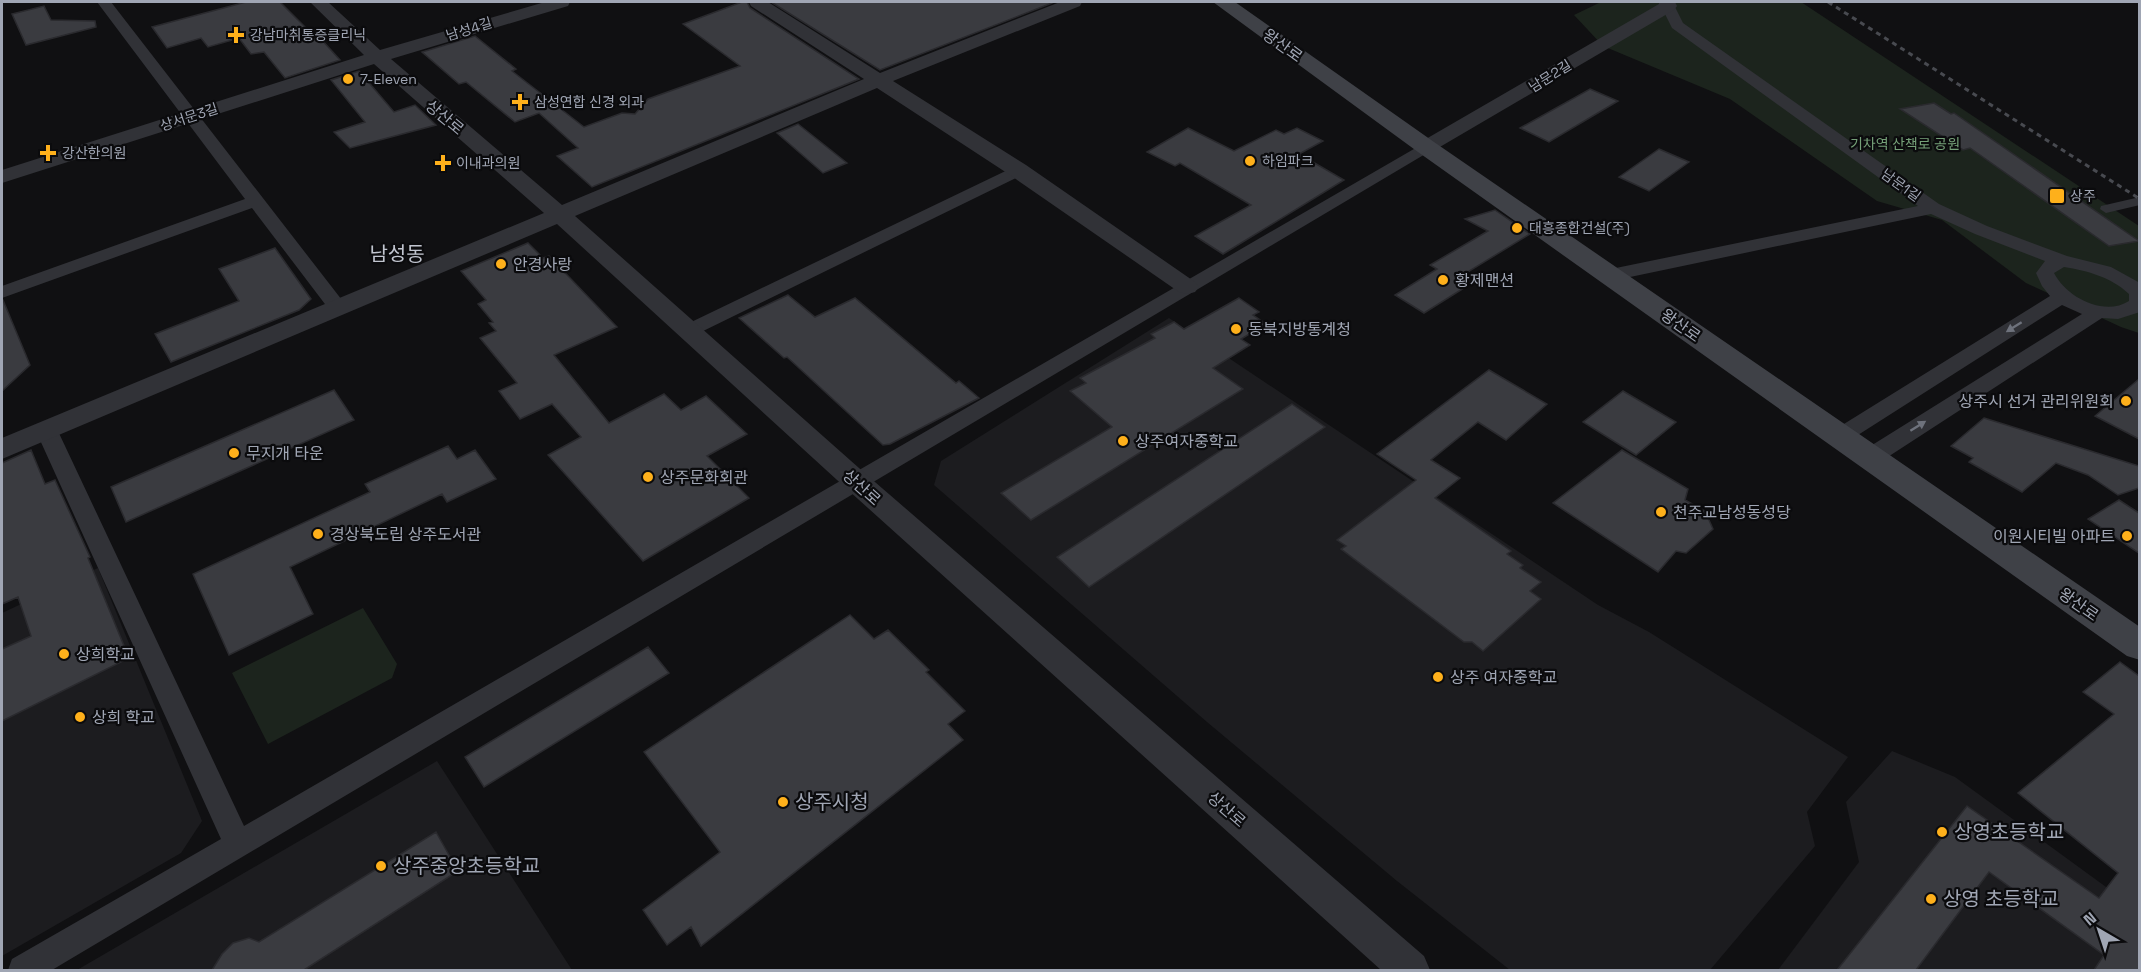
<svg xmlns="http://www.w3.org/2000/svg" width="2141" height="972" viewBox="0 0 2141 972" font-family="'Space Grotesk','Noto Sans KR',sans-serif">
<rect width="100%" height="100%" fill="#101012"/>
<path fill="#1c1c1f" d="M1169,318l429,287 51,27 199,125 -41,55 8,34 -105,124h-200l-113,-89 -190,-159 -273,-237 7,-24z
M98,568l104,253 -21,32 -179,103v-343z
M1892,751l63,26 184,134v59h-361l81,-108 -13,-60z
M437,761l135,209h-495z"/>
<path fill="#1c241d" d="M1601,2h200l338,224v107l-18,-6 -95,-44 -84,-63 -65,-19 -147,-102 -127,-53 -29,-31z
M363,608l34,56 -5,14 -124,66 -36,-71z"/>
<path fill="#3a3b40" stroke="#2a2a2e" stroke-width="1.5" d="M246,2h34l27,27 4,-1 29,32 -55,18 -21,-26 -13,2 -12,-16 -31,9 -7,-9 -34,10 -15,-21z
M742,2h5l3,6 109,71 -267,108 -35,-31 21,-8 -39,-35 -24,9 -49,-40 -7,2 -37,-32 53,-16 41,33 -4,2 72,56 38,-14 13,1 13,-15 92,-33 -57,-42z
M771,2h281v1l-172,67z
M44,6l7,14 44,1 1,6 -70,18 -14,-31z
M359,71l35,41 21,-7 21,20 -86,23 -16,-16 31,-10 -34,-42z
M1590,89l28,12 -69,41 -29,-14z
M1934,103l17,11 3,-1 185,128 -30,5 -139,-98 -7,2 -63,-41z
M798,124l49,39 -24,10 -46,-40z
M1188,128l46,23 42,-21 8,4 13,-6 26,13 -24,13 45,26 -121,74 -28,-18 56,-31 -71,-42 -5,3 -28,-14z
M1659,149l30,13 -40,29 -30,-14z
M1495,210l35,24 -69,42 11,7 -48,30 -29,-18 42,-26 -7,-4 58,-34 -23,-12z
M528,243l15,15 6,-2 68,71 -63,28 55,68 55,-29 17,16 25,-14 41,38 -40,22 42,42 -106,63 -95,-106 33,-18 -29,-33 -32,15 -21,-28 18,-8 -37,-45 16,-7 -7,-8 4,-1 -15,-18 8,-4 -25,-29z
M275,248l36,51 -12,11 -128,52 -16,-28 84,-33 -20,-32z
M788,295l27,22 40,-19 101,85 3,-2 20,17 -89,46 -7,1 -96,-88 -3,1 -45,-40z
M1239,298l20,14 -6,3 13,9 -25,15 9,6 -37,23 30,21 -212,131 -30,-27 111,-66 -42,-36 16,-8 -6,-5 75,-40 -4,-4 23,-12 10,7z
M2,300h1l27,65 -28,26z
M1489,370l58,34 -41,36 -28,-18 -47,38 29,18 -25,20 76,53 -4,3 16,11 -3,3 21,14 -11,9 11,8 -58,52 -11,-9h-8l-123,-93 5,-3 -9,-6 79,-60 -39,-26z
M2139,379v60l-44,-23z
M334,390l20,30 -228,102 -15,-35z
M1623,391l53,31 -40,33 -53,-33z
M1292,404l33,23 -236,160 -32,-30z
M1984,418l155,48v22l-21,7 -30,-20 -32,-12 -34,29 -53,-30 4,-4 -22,-12z
M448,446l9,13 18,-9 21,29 -49,23 -5,-8 -152,73 23,47 -84,41 -36,-81 177,-82 -5,-8z
M31,450l14,34 10,-4 35,77 -2,1 41,100 -127,63v-72l29,-13 -13,-39 -16,7v-141z
M1622,450l66,39 -3,11 20,11 8,18 -27,24 -10,-2 -18,21 -105,-69z
M2119,500l20,13v40l-51,-34z
M850,615l24,24 14,-9 41,40 -3,2 39,39 -17,13 15,16 -262,206 -10,-19 -24,18 -24,-35 77,-58 -76,-100z
M648,647l21,26 -185,114 -19,-30z
M2120,662l19,14v294h-45l10,-15 -115,-83 -73,98h-79l130,-164 132,92 19,-25 -100,-80 96,-79 -31,-22z
M436,832l22,39 -154,99h-92l10,-16 11,-11 16,-5 10,4z"/>
<g fill="none" stroke-linecap="round" stroke-linejoin="round">
<path fill="#313237" fill-rule="evenodd" d="M2140,197v8l-34,8 -6,-4 1,-3z"/>
<path fill="#313237" fill-rule="evenodd" d="M97,2h14l234,302 3,4 -3,4h-14l-79,-104 -250,90v-12l243,-87z
M1668,2l5,1 10,20 256,181 48,22 80,30 44,11 29,16v29l-22,7 -16,-1 -225,146 -8,2 -8,-2 -3,-6 3,-6 221,-138 -20,-9 -215,137 -8,3 -8,-3 -3,-5 3,-5 219,-136 -8,-10 -6,-13 9,-12 -70,-27 -44,-20 -320,67 -7,-2 -2,-4 2,-4 7,-2 307,-63 -246,-178 -11,-22zM2064,267c24,4 47,10 65,27v7c-25,16 -63,-4 -75,-28z
M1426,142l6,2 2,3 -2,3 -1380,820h-44l4,-11 209,-120 -186,-410 3,-5 8,-3 8,3 3,5 187,397z
M1018,165l6,1 2,4 -2,4 -327,160 -7,2 -7,-2 -3,-4 3,-4z"/>
<path fill="#313237" fill-rule="evenodd" d="M310,2h18l52,48 165,-48h25l-2,4 -177,53 171,146 302,-126 -113,-73 -2,-4h19l112,71 180,-71h22l-2,4 -187,75 133,84 169,117 4,5 -4,5 -8,2 -8,-2 -169,-117 -133,-87 -302,128 293,260 556,480 6,14h-49l-533,-480 -291,-266 -555,235v-21l542,-225 -170,-149 -372,119v-13l362,-115z
M1659,2h16l2,4 -3,4 -241,141 -7,2 -7,-2 -3,-4 3,-4 240,-139z"/>
<path fill="#3f4147" fill-rule="evenodd" d="M1213,2h22l199,140 706,485v33l-13,-4 -709,-504z"/>
<path stroke="#484a50" stroke-width="3" stroke-dasharray="5 4.5" stroke-linecap="butt" d="M1828,2l312,197"/>
</g>
<defs><path id="oneway-solid" d="M-6-.8H1V-3.2L6.5 0L1 3.2V.8H-6Z" transform="scale(1.5)"/></defs>
<g fill="#6e727c">
<use href="#oneway-solid" transform="translate(2014 327) rotate(148)"/>
<use href="#oneway-solid" transform="translate(1918 426) rotate(-32)"/>
</g>
<g fill="#feb01b" stroke="#0b0b0d" stroke-width="2">
<path d="M233 26h6v6h6v6h-6v6h-6v-6h-6v-6h6z"/>
<circle cx="348" cy="79" r="6"/>
<path d="M517 93h6v6h6v6h-6v6h-6v-6h-6v-6h6z"/>
<path d="M45 144h6v6h6v6h-6v6h-6v-6h-6v-6h6z"/>
<circle cx="1250" cy="161" r="6"/>
<path d="M440 154h6v6h6v6h-6v6h-6v-6h-6v-6h6z"/>
<rect x="2049" y="188" width="16" height="16" rx="3"/>
<circle cx="1517" cy="228" r="6"/>
<circle cx="501" cy="264" r="6"/>
<circle cx="1443" cy="280" r="6"/>
<circle cx="1236" cy="329" r="6"/>
<circle cx="2126" cy="401" r="6"/>
<circle cx="1123" cy="441" r="6"/>
<circle cx="234" cy="453" r="6"/>
<circle cx="648" cy="477" r="6"/>
<circle cx="1661" cy="512" r="6"/>
<circle cx="318" cy="534" r="6"/>
<circle cx="2127" cy="536" r="6"/>
<circle cx="64" cy="654" r="6"/>
<circle cx="1438" cy="677" r="6"/>
<circle cx="80" cy="717" r="6"/>
<circle cx="783" cy="802" r="6"/>
<circle cx="1942" cy="832" r="6"/>
<circle cx="381" cy="866" r="6"/>
<circle cx="1931" cy="899" r="6"/>
</g>
<g text-anchor="middle" stroke-width="4.5" stroke-linejoin="round" paint-order="stroke">
<g font-size="14" fill="#a0a6b4" stroke="#0b0b0d">
<text transform="translate(469 29) rotate(-17)" y="5">남성4길</text>
<text transform="translate(1550 76) rotate(-32)" y="5">남문2길</text>
<text transform="translate(189 117) rotate(-18)" y="5">상서문3길</text>
<text transform="translate(1901 185) rotate(36)" y="5">남문1길</text>
</g>
<g font-size="14" fill="#a0a6b4" stroke="#0b0b0d" text-anchor="start">
<text x="250" y="40">강남마취통증클리닉</text>
<text x="360" y="84">7-Eleven</text>
<text x="534" y="107">삼성연합 신경 외과</text>
<text x="62" y="158">강산한의원</text>
<text x="1262" y="166">하임파크</text>
<text x="456" y="168">이내과의원</text>
<text x="2070" y="201">상주</text>
<text x="1529" y="233">대흥종합건설(주)</text>
</g>
<g font-size="14" fill="#75a078" stroke="#0b0b0d">
<text x="1905" y="149">기차역 산책로 공원</text>
</g>
<g font-size="16" fill="#a0a6b4" stroke="#0b0b0d">
<text transform="translate(1283 45) rotate(36)" y="6">왕산로</text>
<text transform="translate(445 117) rotate(40)" y="6">상산로</text>
<text transform="translate(1681 325) rotate(35)" y="6">왕산로</text>
<text transform="translate(862 487) rotate(42)" y="6">상산로</text>
<text transform="translate(2079 604) rotate(35)" y="6">왕산로</text>
<text transform="translate(1227 809) rotate(41)" y="6">상산로</text>
</g>
<g font-size="16" fill="#a0a6b4" stroke="#0b0b0d" text-anchor="start">
<text x="513" y="270">안경사랑</text>
<text x="1455" y="286">황제맨션</text>
<text x="1248" y="335">동북지방통계청</text>
<text x="2114" y="407" text-anchor="end">상주시 선거 관리위원회</text>
<text x="1135" y="447">상주여자중학교</text>
<text x="246" y="459">무지개 타운</text>
<text x="660" y="483">상주문화회관</text>
<text x="1673" y="518">천주교남성동성당</text>
<text x="330" y="540">경상북도립 상주도서관</text>
<text x="2115" y="542" text-anchor="end">이원시티빌 아파트</text>
<text x="76" y="660">상희학교</text>
<text x="1450" y="683">상주 여자중학교</text>
<text x="92" y="723">상희 학교</text>
</g>
<g font-size="20" fill="#c1c5cf" stroke="#0b0b0d">
<text x="397" y="261">남성동</text>
</g>
<g font-size="20" fill="#a0a6b4" stroke="#0b0b0d" text-anchor="start">
<text x="795" y="809">상주시청</text>
<text x="1954" y="839">상영초등학교</text>
<text x="393" y="873">상주중앙초등학교</text>
<text x="1943" y="906">상영 초등학교</text>
</g>
</g>
<rect width="2141" height="972" fill="none" stroke="#a0a6b4" stroke-width="6"/>
<g transform="translate(2099 930) rotate(321)" stroke="#0b0b0d" stroke-width="4.5" paint-order="stroke">
<path d="M0-4.5L10 22L0 15L-10 22Z" fill="#a0a6b4"/>
<text y="-9" font-size="16" font-weight="bold" text-anchor="middle" fill="#a0a6b4">N</text>
</g>
</svg>
